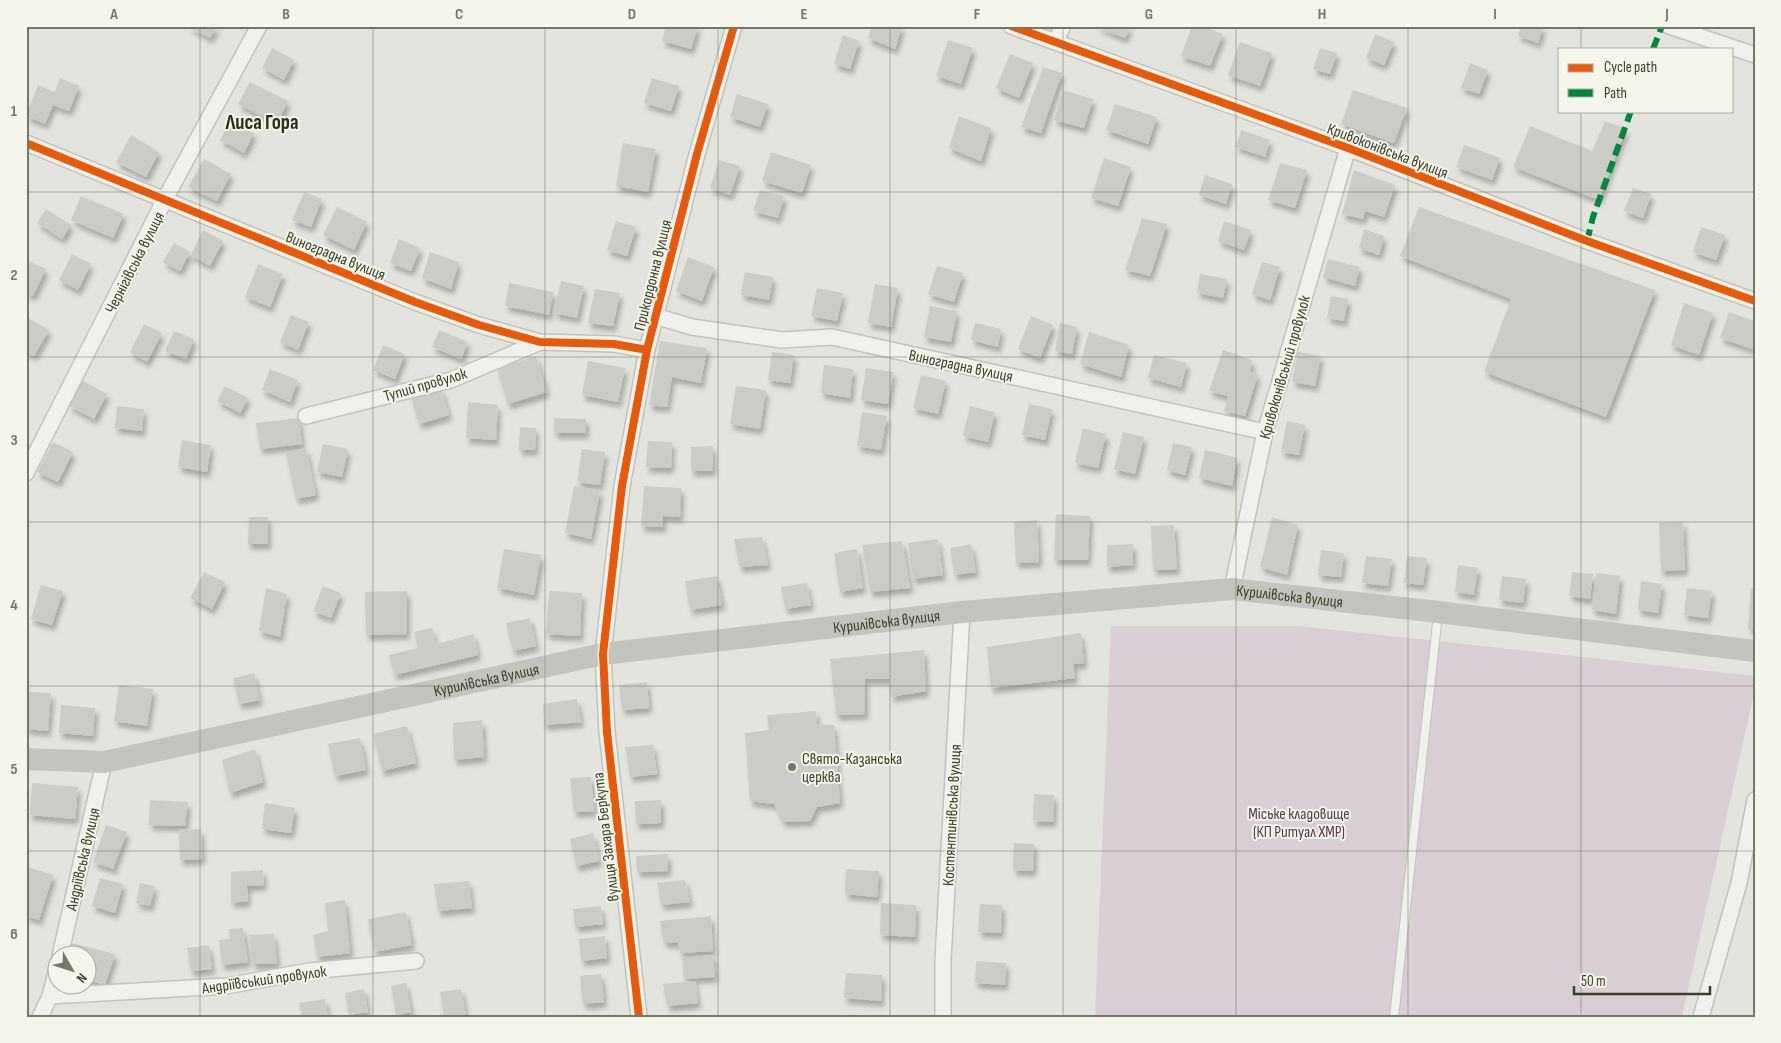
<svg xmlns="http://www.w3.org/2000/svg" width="1781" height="1043" viewBox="0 0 1781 1043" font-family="'Sofia Sans Condensed',sans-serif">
<defs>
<filter id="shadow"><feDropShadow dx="3" dy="5.5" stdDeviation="2.5" flood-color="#0004"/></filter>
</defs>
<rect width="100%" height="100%" fill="#e4e4df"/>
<path fill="#daced5" d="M1111,626h189l455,50v13l-73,328h-587z"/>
<path fill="#ccccc7" filter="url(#shadow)" d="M187,26h30l-7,12z
M666,26h32l-7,23 -29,-8z
M872,26h30l-7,23 -27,-11z
M1094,26h36l-5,12z
M1192,26h9l22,8 -13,32 -29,-10z
M1521,26h22l-5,17 -20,-7z
M1375,34l19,8 -10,23 -18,-7z
M843,35l16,6 -9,28 -16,-5z
M948,40l25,8 -12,36 -25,-8z
M1240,42l32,11 -12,33 -32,-11z
M272,48l22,12 -10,20 -22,-12z
M1320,48l17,5 -7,21 -17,-5z
M1010,54l23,9 -14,35 -23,-10z
M1470,63l18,7 -9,24 -18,-6z
M1043,67l19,6 -21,60 -20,-6z
M60,78l19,8 -10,25 -16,-6 -8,19 -19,-8 12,-31 17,7z
M652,78l27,8 -8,25 -27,-8z
M250,82l38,19 -11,23 -39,-20z
M1063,90l30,9 -9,29 -30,-8z
M1353,90l54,18 -13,35 -53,-19z
M737,94l31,10 -8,23 -30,-10z
M1115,104l42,13 -9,27 -42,-14z
M959,116l32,12 -10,33 -32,-13z
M230,121l24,12 -10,20 -24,-13z
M1605,121l21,8 -27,71 -86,-33 17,-41 62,25z
M1241,130l29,10 -5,17 -29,-10z
M131,135l28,17 -13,25 -30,-15z
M623,143l33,6 -8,43 -32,-6z
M1464,145l36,13 -8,22 -36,-13z
M771,152l40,13 -9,28 -40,-12z
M1104,158l27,9 -13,39 -27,-8z
M204,159l27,15 -14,27 -29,-14z
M719,160l21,6 -10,29 -20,-7z
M1280,163l27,7 -12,38 -27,-8z
M1354,170l41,15 -11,32 -19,-6 -2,8 -21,-5z
M1205,175l27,9 -6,20 -27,-9z
M1633,188l18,6 -8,24 -19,-7z
M760,190l24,6 -6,22 -25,-7z
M304,192l18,7 -11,28 -19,-7z
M81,196l43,18 -11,24 -42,-18z
M337,207l30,15 -13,28 -31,-15z
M1419,207l236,83 -49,127 -122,-45 27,-73 -111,-43z
M46,209l25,16 -9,14 -25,-16z
M1142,218l25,6 -17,52 -25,-6z
M616,221l20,6 -9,29 -20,-6z
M1224,221l27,9 -7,20 -26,-9z
M1701,227l24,8 -9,25 -23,-8z
M1364,229l20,7 -5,19 -20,-7z
M203,230l20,11 -13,25 -19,-11z
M399,239l21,9 -9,23 -21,-8z
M174,243l16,9 -10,19 -17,-9z
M430,252l29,10 -8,27 -29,-11z
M72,254l19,10 -13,26 -19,-10z
M688,257l26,10 -12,34 -26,-10z
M1328,259l32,8 -5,19 -32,-9z
M26,260l20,9 -13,27 -7,-3z
M1262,262l18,5 -10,33 -18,-6z
M258,264l25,10 -13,33 -25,-10z
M937,266l26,7 -9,29 -26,-8z
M745,272l28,5 -4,23 -28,-5z
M1200,274l27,5 -4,19 -26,-5z
M561,281l23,5 -7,32 -23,-5z
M509,283l44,9 -4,23 -44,-9z
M875,284l23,4 -7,39 -23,-4z
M817,288l26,5 -6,28 -26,-5z
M595,289l25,4 -7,33 -25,-3z
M1331,296l17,3 -4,22 -17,-3z
M1684,303l29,10 -14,42 -28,-10z
M930,306l27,5 -6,31 -27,-5z
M1729,312l26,9v18l-3,10 -32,-11z
M291,315l18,7 -11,28 -18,-8z
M1031,316l22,9 -13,33 -22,-9z
M26,317l23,13 -15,26 -8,-5z
M975,323l26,6 -3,18 -27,-7z
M1060,323l17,4 -5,27 -17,-3z
M144,324l18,9 -15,29 -17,-10z
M439,330l29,12 -7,17 -29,-12z
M174,331l20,8 -8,20 -21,-8z
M1089,332l40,13 -8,32 -41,-13z
M660,341l47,7 -6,35 -29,-6 -5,30 -18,-2z
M383,345l22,9 -10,25 -22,-9z
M1223,350l29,10 -2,12 8,2 -13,42 -21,-5 4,-15 -19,-5z
M772,352l22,3 -4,28 -22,-3z
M1298,352l23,4 -6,30 -23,-4z
M1154,355l33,8 -6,24 -33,-9z
M536,356l11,36 -39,12 -11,-36z
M588,361l37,7 -7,34 -36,-7z
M824,365l29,4 -3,29 -29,-5z
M866,368l27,4 -5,32 -27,-4z
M270,369l28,11 -8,22 -28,-12z
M921,375l25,6 -8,33 -25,-6z
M82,380l25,14 -13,25 -25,-13z
M225,386l23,12 -8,15 -23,-12z
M736,386l30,4 -6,39 -30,-5z
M441,388l8,27 -30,9 -8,-28z
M468,402l30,3 -2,35 -30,-2z
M1029,404l23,5 -7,31 -23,-5z
M117,406l27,3 -2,22 -27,-3z
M970,406l25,6 -7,30 -25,-6z
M862,412l25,4 -6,34 -24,-4z
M299,418l3,26 -42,5 -4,-26z
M554,418l32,1v14h-32z
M1287,421l18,4 -6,30 -18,-3z
M520,427l16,1 -1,22h-16z
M1083,428l23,6 -8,34 -23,-5z
M1123,432l21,5 -9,37 -21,-5z
M182,440l29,5 -4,27 -29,-5z
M648,441l24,1 -1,26 -25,-1z
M53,442l20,10 -15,30 -21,-10z
M1173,443l19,4 -7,28 -18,-5z
M323,444l25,5 -6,28 -25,-5z
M713,446v25h-22v-24z
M306,448l10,47 -20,4 -10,-46z
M582,449l23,3 -5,33 -23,-3z
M1205,450l32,8 -5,28 -33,-8z
M574,486l26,5 -9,48 -26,-6z
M644,486l37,2 -1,29 -17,-1v11l-22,-1z
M1056,514l34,2 -2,44h-34z
M249,517h19v27h-20z
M1272,517l26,8 -11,50 -27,-8z
M1037,520l2,42 -23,1 -2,-41z
M1683,522l2,48 -24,1 -2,-48z
M1174,525l3,44 -24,1 -2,-44z
M762,537l6,28 -28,2 -6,-28z
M938,539l5,36 -30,4 -5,-36z
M902,541l8,47 -40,4 -8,-47z
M971,544l5,28 -22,3 -4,-27z
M1133,544v21l-26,2v-22z
M504,549l37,6 -7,40 -37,-7z
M857,549l6,39 -23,4 -6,-39z
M1321,550l23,3 -3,24 -23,-2z
M1366,556l26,3 -4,27 -26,-3z
M1407,556l20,2 -4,27 -19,-2z
M1458,565l20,3 -4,27 -19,-3z
M204,572l21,10 -13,27 -22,-11z
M1572,572l21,2 -3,25 -21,-3z
M1596,573l24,3 -4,38 -24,-4z
M717,576l5,29 -32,5 -5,-29z
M1502,576l24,3 -3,24 -24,-3z
M1641,581l21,3 -4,29 -20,-3z
M807,583l4,22 -26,4 -4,-22z
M41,585l22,6 -11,34 -21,-6z
M323,586l18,7 -10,25 -18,-7z
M266,588l21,6 -7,43 -21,-6z
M1687,588l25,3 -4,27 -24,-3z
M1751,588h4v41h-7z
M407,591v43l-41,1 -1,-43z
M549,591l33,2 -2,43 -34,-2z
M530,618l6,28 -23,5 -7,-28z
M432,628l4,16 38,-10 4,21 -84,20 -5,-20 29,-7 -4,-16z
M1081,633l3,30 -11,1 2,14 -84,10 -4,-41z
M924,650l2,41 -35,6 -2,-18h-24v35l-29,1 -6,-56z
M254,673l6,27 -21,4 -6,-26z
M647,682l2,26 -27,2 -3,-25z
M119,685l34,4 -6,37 -33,-5z
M26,692l25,1 -3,38 -22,-2z
M577,699l4,23 -37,3 -1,-21z
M61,705l34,3 -2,28 -34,-3z
M816,711l1,13 17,1 6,78 -23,4 -7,14 -27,1 -9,-18 -24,-3 -5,-68 24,-3 -2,-15z
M482,720l2,37 -30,3 -1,-37z
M407,726l9,37 -34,8 -9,-37z
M360,738l6,32 -31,6 -7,-32z
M653,745l4,29 -27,3 -5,-30z
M255,749l8,33 -33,11 -8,-33z
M591,777l3,34 -20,1 -4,-34z
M32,783l46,4 -3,32 -45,-4z
M1034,794l20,1 -1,27 -20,-1z
M150,800l38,2 -3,24 -36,-1z
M661,800v23l-25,1 -1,-23z
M265,803l30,5 -4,25 -29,-4z
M106,825l21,7 -14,37 -20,-7z
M201,829l1,30 -22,1 -1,-30z
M593,833l6,28 -23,5 -6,-27z
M1014,843l20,1 -1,27 -20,-1z
M668,854v17l-31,1 -1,-16z
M28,867l25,8 -14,45 -13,-4v-43z
M846,869l33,2 -2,26 -32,-3z
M263,870l1,15 -17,1 1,15 -17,2v-31z
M100,878l23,6 -8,29 -23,-7z
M685,880l5,22 -29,3 -4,-22z
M469,881l3,27 -34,3 -4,-27z
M140,883l15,3 -5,20 -14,-3z
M345,900l5,53 -33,4 -4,-22 15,-4 -3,-28z
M881,903l35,2 -1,32 -35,-2z
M980,904l22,1 -1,28 -23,-1z
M601,906l2,18 -28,3 -2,-18z
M406,912l6,33 -38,7 -6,-33z
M711,916l2,35 -33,2 -2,-11 -14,1 -4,-22z
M243,928l5,34 -26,3 -3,-25 11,-1 -1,-10z
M274,934l3,30h-24l-4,-29z
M605,936l2,22 -26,3 -2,-22z
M72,943l43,11 -10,31 -17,-5v-24h-20z
M209,945l3,24 -21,2 -4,-23z
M713,955l2,22 -31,2 -2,-21z
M976,961l30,2 -1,22 -30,-2z
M846,973l36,2 -1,26 -37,-3z
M601,974l3,28 -21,2 -3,-28z
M695,981l3,22 -31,3 -4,-22z
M406,983l5,29 -15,3 -5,-29z
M364,989l4,23 -19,3 -4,-22z
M461,989l5,27 -22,1 -4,-25z
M325,999l3,18h-26l-3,-14z"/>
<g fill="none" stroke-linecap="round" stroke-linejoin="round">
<g stroke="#c2c2bd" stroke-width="10">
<path id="lane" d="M1394,1017l44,-403"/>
</g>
<g stroke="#c2c2bd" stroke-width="18">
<path id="street" d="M1011,26l337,122 239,93 168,60
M1669,26l86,29
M1055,42l8,-16
M26,143l389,159 64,23 61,17 74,2 33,6
M655,316l37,11 90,13 50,-3 433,95
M306,416l145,-36 89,-38
M26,473l139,-274 94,-173
M1232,589l33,-157 83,-284
M60,956l44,-194
M50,996l176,-10 83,-15 107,-10
M40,1017l10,-21 8,-31
M639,1017l-32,-285 -4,-78 19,-168 25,-136 50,-196 37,-128
M943,1017v-57l19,-348
M1701,1017l38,-134 16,-83"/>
</g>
<use href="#lane" stroke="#f0f1ed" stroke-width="8"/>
<use href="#street" stroke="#f0f1ed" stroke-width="15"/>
<path stroke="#c3c4bd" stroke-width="22" id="s1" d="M26,759l78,3 499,-108 359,-42 270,-23 206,23 317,39"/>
<path stroke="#00873e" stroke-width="6" stroke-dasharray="12 6" stroke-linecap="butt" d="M1653,49l9,-23
M1587,241l6,-24 38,-106"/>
<g stroke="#f4f5eb" stroke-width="11">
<path id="cycleway" d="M1011,26l337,122 239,93 168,60
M26,143l389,159 64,23 61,17 74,2 33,6
M639,1017l-32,-285 -4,-78 19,-168 25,-136 50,-196 37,-128"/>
</g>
<use href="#cycleway" stroke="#e8590c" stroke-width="8"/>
</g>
<path fill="none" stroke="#767766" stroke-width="1" stroke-opacity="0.55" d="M200,26v991M373,26v991M545,26v991M718,26v991M890,26v991M1063,26v991M1236,26v991M1408,26v991M1581,26v23M1581,111v906M26,192h1729M26,357h1729M26,522h1729M26,686h1729M26,851h1729"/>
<circle fill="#767766" stroke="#f4f5eb" stroke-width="2" cx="792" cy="767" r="5"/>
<g text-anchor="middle" stroke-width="4" stroke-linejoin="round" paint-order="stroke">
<g font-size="16" fill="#3b3d25" stroke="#f4f5eb">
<text transform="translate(1388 150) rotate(21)" y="6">Кривоконівська вулиця</text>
<text transform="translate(336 255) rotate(22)" y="6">Виноградна вулиця</text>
<text transform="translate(134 262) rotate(-63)" y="6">Чернігівська вулиця</text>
<text transform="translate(652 275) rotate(-76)" y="6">Прикордонна вулиця</text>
<text transform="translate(961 365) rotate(12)" y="6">Виноградна вулиця</text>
<text transform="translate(1284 367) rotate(-74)" y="6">Кривоконівський провулок</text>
<text transform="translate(425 384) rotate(-16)" y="6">Тупий провулок</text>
<text dy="6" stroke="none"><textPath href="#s1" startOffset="1279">Курилівська вулиця</textPath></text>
<text dy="6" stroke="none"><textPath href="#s1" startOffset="874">Курилівська вулиця</textPath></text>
<text dy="6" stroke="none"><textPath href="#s1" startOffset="469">Курилівська вулиця</textPath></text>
<text transform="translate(951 815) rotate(-87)" y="6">Костянтинівська вулиця</text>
<text transform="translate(605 837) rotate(-97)" y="6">вулиця Захара Беркута</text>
<text transform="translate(82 859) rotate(-77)" y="6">Андріївська вулиця</text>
<text transform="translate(264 979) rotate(-8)" y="6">Андріївський провулок</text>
</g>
<g font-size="16" fill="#3b3d25" stroke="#f4f5eb" text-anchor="start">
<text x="802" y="764">Свято-Казанська<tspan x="802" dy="18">церква</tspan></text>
</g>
<g font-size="16" fill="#5a324f" stroke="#f4f5eb">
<text x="1299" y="819">Міське кладовище<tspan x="1299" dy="18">(КП Ритуал ХМР)</tspan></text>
</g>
<g font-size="21" font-weight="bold" fill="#2b2e18" stroke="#f4f5eb">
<text x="262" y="129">Лиса Гора</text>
</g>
</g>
<rect width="1781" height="1043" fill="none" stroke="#f4f5eb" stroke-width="55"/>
<rect x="1558" y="48" width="175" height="65" fill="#f4f5eb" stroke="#aaab9c"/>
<rect x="1568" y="64" width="25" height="8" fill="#e8590c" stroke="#aaab9c"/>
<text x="1604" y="72" font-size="15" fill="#3b3d25">Cycle path</text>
<rect x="1568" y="89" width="25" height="8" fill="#00873e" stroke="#aaab9c"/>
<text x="1604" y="98" font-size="15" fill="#3b3d25">Path</text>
<g transform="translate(72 970) rotate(129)"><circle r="24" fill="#f4f5eb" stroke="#aaab9c"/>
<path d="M0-4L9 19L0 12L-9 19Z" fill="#767766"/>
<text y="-8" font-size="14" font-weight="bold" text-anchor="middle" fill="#3b3d25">N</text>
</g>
<path d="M1574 986v8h136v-8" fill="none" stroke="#3b3d25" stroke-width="2.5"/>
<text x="1581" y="986" font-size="15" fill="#3b3d25" stroke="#f4f5eb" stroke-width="4" paint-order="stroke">50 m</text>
<rect x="28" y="28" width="1726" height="988" fill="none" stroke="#767766" stroke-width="2"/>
<g font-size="16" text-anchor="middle" font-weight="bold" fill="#767766">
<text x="114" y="19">A</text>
<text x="286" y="19">B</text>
<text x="459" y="19">C</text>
<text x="632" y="19">D</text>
<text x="804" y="19">E</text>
<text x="977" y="19">F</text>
<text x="1149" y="19">G</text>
<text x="1322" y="19">H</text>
<text x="1495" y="19">I</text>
<text x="1667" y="19">J</text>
<text x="14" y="116">1</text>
<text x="14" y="280">2</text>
<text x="14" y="445">3</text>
<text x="14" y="610">4</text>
<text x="14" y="774">5</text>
<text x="14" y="939">6</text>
</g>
</svg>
